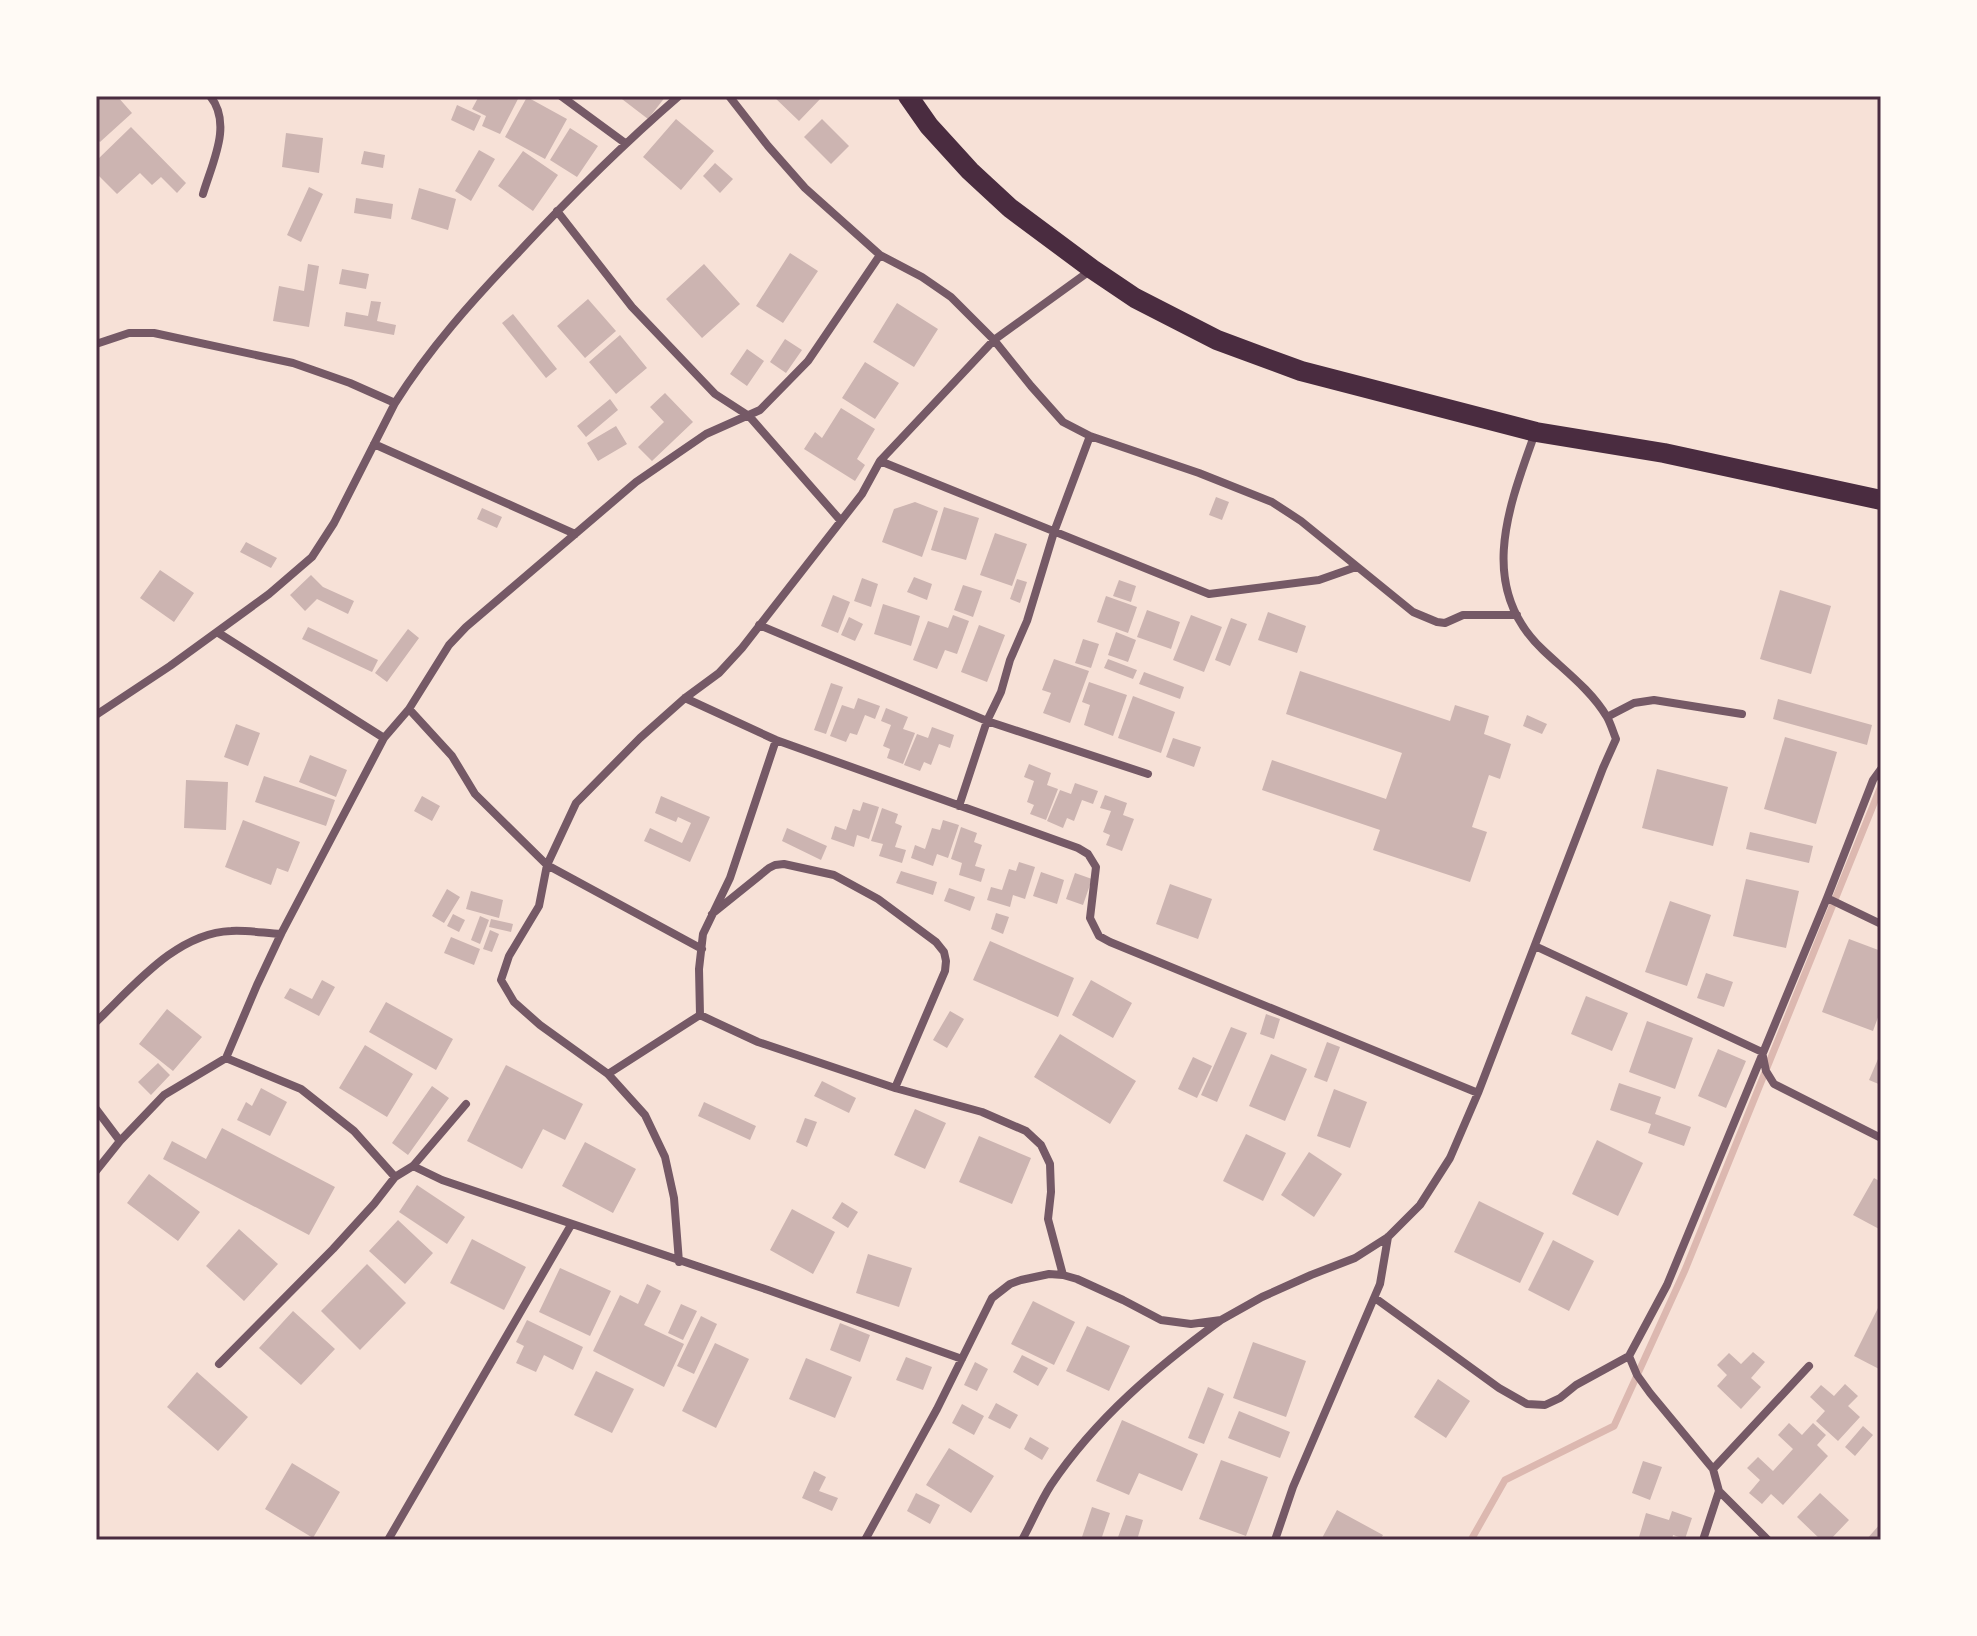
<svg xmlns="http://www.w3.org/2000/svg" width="1977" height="1636" viewBox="0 0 1977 1636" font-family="'Archivo Narrow',sans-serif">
<rect width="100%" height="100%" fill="#f7e1d7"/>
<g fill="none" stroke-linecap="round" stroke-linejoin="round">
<path stroke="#dcb8b0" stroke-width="7" d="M1471,1540l34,-60 109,-54 71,-156 196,-484"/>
</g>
<path fill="#ccb4b1" d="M96,96h21l15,17 -32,29 -4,-4z
M479,96l40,1 -19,37 -18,-8 4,-10 -14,-7z
M618,96h48l-18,23z
M773,96h50l-24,25z
M527,97l40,22 -22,40 -40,-22z
M457,105l24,11 -7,15 -23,-11z
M676,119l38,32 -33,39 -38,-33z
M822,119l27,27 -18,18 -27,-27z
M131,127l55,56 -9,10 -16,-16 -9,8 -12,-12 -23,21 -21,-21v-12z
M570,128l28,18 -21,31 -27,-17z
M286,133l37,5 -4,35 -37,-6z
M479,150l16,9 -24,42 -16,-10z
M364,151l21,4 -2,13 -22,-4z
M523,151l35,24 -25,36 -35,-25z
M715,163l18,16 -13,14 -17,-17z
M309,187l14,7 -22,48 -14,-7z
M419,188l37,11 -8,31 -37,-11z
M356,198l37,6 -2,15 -37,-6z
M790,253l28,18 -35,52 -27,-17z
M308,264l11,2 -10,61 -36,-6 6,-35 25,5z
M704,264l36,40 -38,34 -36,-39z
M342,269l27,5 -3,15 -27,-5z
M588,299l28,32 -31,27 -28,-32z
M371,301l10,1 -4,19 19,4 -2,10 -50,-9 2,-14 22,4z
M897,303l41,26 -24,38 -41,-25z
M513,314l44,55 -11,9 -44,-55z
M620,335l27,33 -31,26 -27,-32z
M785,339l17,11 -16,23 -16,-11z
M747,349l17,12 -17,25 -17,-12z
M865,362l34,21 -24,36 -33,-21z
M665,393l28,29 -41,39 -14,-14 26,-25 -14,-15z
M610,399l8,11 -32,27 -9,-11z
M841,408l34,21 -18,30 8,6 -10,16 -51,-32 11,-17 7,6z
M616,426l11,18 -29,17 -11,-18z
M1216,497l13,5 -7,18 -13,-5z
M915,502l23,9 -16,46 -40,-15 12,-33z
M944,507l35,11 -13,42 -35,-10z
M482,508l20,9 -5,11 -20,-9z
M995,533l32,11 -15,42 -32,-11z
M246,542l31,16 -6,10 -31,-16z
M160,570l34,23 -20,29 -34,-24z
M311,575l12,12 31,14 -6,13 -31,-15 -12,12 -15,-16z
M914,577l18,7 -5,16 -20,-8z
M862,578l16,6 -7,23 -17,-6z
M1017,579l10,3 -7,21 -10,-4z
M1119,580l17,6 -5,16 -18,-6z
M963,585l19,6 -9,26 -19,-7z
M1780,590l51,16 -20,68 -51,-15z
M833,595l17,7 -12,31 -17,-7z
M1106,596l31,11 -9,26 -31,-11z
M883,604l37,12 -9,30 -37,-12z
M1147,610l33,12 -9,27 -34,-12z
M1268,612l38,14 -9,27 -39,-13z
M953,615l16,6 -12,33 -12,-4 -8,19 -24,-9 15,-39 20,7z
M1191,615l31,12 -18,45 -31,-12z
M849,617l14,7 -8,17 -14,-6z
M1231,618l16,6 -17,42 -15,-6z
M979,625l26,10 -18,47 -26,-10z
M308,627l70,33 -6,12 -70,-33z
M408,629l11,9 -32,44 -12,-9z
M1116,632l20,8 -8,22 -20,-7z
M1083,639l16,5 -8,24 -16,-5z
M1054,659l35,12 -19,52 -27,-10 8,-20 -9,-3z
M1108,659l29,11 -4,9 -29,-11z
M1300,671l150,50 5,-16 34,11 -5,18 27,10 -11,35 -11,-4 -17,52 15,5 -17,50 -97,-32 7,-20 -118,-40 10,-30 114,39 16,-46 -116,-39z
M1144,672l40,15 -4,12 -41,-15z
M1089,682l38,13 -14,41 -29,-11 6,-20 -8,-3z
M831,683l12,4 -17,47 -12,-4z
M1133,696l42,16 -14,41 -43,-15z
M858,698l22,8 -5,13 -10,-4 -8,20 -7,-2 -4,9 -16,-6 12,-31 12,4z
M1778,699l94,26 -5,20 -94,-26z
M886,708l22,9 -5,12 12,4 -12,31 -16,-6 3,-9 -7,-3 8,-21 -10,-4z
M1527,715l20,9 -5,10 -19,-8z
M236,724l24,9 -12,33 -24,-9z
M932,727l22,8 -4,13 -11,-4 -8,21 -7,-3 -4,9 -16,-6 13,-31 11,4z
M1785,737l52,15 -21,72 -52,-15z
M1173,738l28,9 -7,20 -28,-10z
M310,755l37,15 -11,27 -37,-15z
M1029,764l22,9 -4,12 11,4 -12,31 -16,-6 4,-9 -7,-3 7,-21 -10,-4z
M1657,769l71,18 -15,59 -71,-18z
M264,776l71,24 -9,26 -71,-24z
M186,780l42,2 -2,48 -42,-2z
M1075,783l23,8 -5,13 -11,-4 -8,21 -7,-3 -4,10 -16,-7 13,-31 11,4z
M1105,795l22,8 -4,12 11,4 -12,32 -16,-6 4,-10 -7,-3 8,-21 -11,-3z
M422,796l18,10 -8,15 -18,-10z
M661,796l49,21 -20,45 -46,-21 6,-13 32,15 9,-20 -13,-6 -2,5 -21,-9z
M863,802l16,5 -10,32 -12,-4 -3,12 -23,-8 4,-13 11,4 7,-21 7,2z
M882,808l16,6 -3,9 7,3 -7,21 11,3 -4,13 -23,-7 4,-12 -12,-3z
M243,820l57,22 -12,30 -11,-4 -6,17 -46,-18z
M943,820l16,5 -11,33 -11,-4 -4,12 -22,-8 4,-13 10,4 7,-21 8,2z
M961,827l16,6 -3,9 8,3 -7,21 10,3 -4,13 -22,-7 3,-12 -11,-4z
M787,828l40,18 -6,14 -39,-19z
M1750,832l63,14 -4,17 -63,-14z
M1019,862l16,5 -10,32 -12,-4 -3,12 -23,-7 4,-13 11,3 7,-21 7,2z
M901,871l36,11 -4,13 -37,-12z
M1041,872l23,8 -7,24 -24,-8z
M1075,873l17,6 -9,26 -17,-6z
M1746,879l53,12 -13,57 -53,-12z
M1170,884l42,15 -14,40 -42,-15z
M949,888l26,9 -5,14 -26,-10z
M447,889l13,8 -16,26 -12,-7z
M471,891l32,9 -4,18 -33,-9z
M1670,901l41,14 -24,71 -42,-14z
M996,913l13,4 -6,17 -12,-5z
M453,914l12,6 -6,12 -12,-6z
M480,916l9,4 -9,24 -9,-4z
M491,919l22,5 -2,8 -22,-5z
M490,930l9,4 -7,18 -9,-3z
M451,937l29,12 -6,16 -30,-12z
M1849,939l32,12v58l-8,22 -51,-19z
M990,941l84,37 -16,39 -85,-37z
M1706,973l27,9 -9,25 -27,-9z
M322,980l13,7 -16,29 -35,-18 6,-10 22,11z
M1091,980l41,23 -19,35 -41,-23z
M1586,996l42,17 -16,38 -41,-17z
M386,1002l67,37 -17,31 -67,-38z
M167,1009l35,28 -29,34 -34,-27z
M950,1011l14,8 -17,29 -14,-8z
M1266,1014l14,5 -6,20 -14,-5z
M1647,1021l46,17 -18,51 -46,-17z
M1231,1027l16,6 -30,69 -16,-7z
M1060,1034l76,47 -26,43 -76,-47z
M1327,1042l13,5 -13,35 -13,-5z
M365,1045l48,29 -26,43 -48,-29z
M1718,1049l28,12 -20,47 -28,-12z
M1881,1052v33l-12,-5z
M1271,1054l36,15 -22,52 -36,-15z
M1193,1057l19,9 -15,32 -19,-9z
M158,1063l12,12 -19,20 -13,-13z
M506,1065l77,39 -18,36 -22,-11 -21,40 -55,-28z
M822,1081l34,17 -7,15 -35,-17z
M1619,1083l42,14 -6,17 36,13 -7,19 -36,-13 3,-9 -41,-14z
M432,1086l17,12 -41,57 -16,-12z
M261,1088l26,14 -17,34 -33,-16 9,-18 6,4z
M1334,1089l33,13 -17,46 -33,-12z
M704,1102l52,24 -6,14 -52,-24z
M915,1109l31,14 -21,46 -31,-14z
M805,1118l12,4 -10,25 -11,-5z
M222,1128l113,59 -26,48 -146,-76 9,-18 34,18z
M1246,1134l40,19 -23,48 -40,-20z
M979,1136l52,22 -19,46 -53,-22z
M1597,1140l46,23 -25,53 -46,-22z
M585,1142l51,27 -23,44 -51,-27z
M1309,1152l33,22 -28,43 -33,-22z
M149,1174l51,38 -22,29 -51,-38z
M1874,1178l7,4v48l-28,-15z
M417,1185l48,32 -18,27 -48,-32z
M1479,1201l65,32 -24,50 -66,-31z
M842,1202l16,10 -10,16 -16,-10z
M792,1209l43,23 -22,42 -43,-24z
M398,1220l35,33 -28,31 -36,-33z
M239,1229l39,35 -34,37 -38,-35z
M472,1239l54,28 -22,43 -54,-27z
M1553,1240l41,21 -25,50 -41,-21z
M868,1254l44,14 -13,39 -43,-14z
M367,1264l39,39 -46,47 -39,-39z
M560,1268l51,23 -21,45 -51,-24z
M647,1284l14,7 -17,34 40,19 -20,43 -71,-36 27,-56 18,9z
M1033,1301l42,21 -21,43 -43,-21z
M1881,1302v68l-27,-14z
M681,1304l16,7 -14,29 -15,-7z
M293,1311l42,38 -34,36 -42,-37z
M701,1316l16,8 -23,50 -17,-8z
M527,1320l56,27 -10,23 -29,-15 -8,17 -20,-9 8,-17 -8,-4z
M840,1323l30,12 -10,27 -30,-12z
M1087,1326l43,20 -21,45 -43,-20z
M1253,1342l53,19 -20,56 -53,-19z
M715,1343l34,16 -33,69 -34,-17z
M1753,1352l12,10 -14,16 10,9 -20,22 -24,-23 10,-11 -10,-10 12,-12 12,11z
M1022,1355l26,13 -10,18 -25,-14z
M906,1357l26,10 -9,23 -27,-10z
M806,1358l46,19 -17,41 -46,-19z
M975,1362l13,7 -11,22 -13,-6z
M596,1371l38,18 -22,44 -38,-18z
M197,1372l51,45 -30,34 -51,-44z
M1438,1379l32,22 -24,37 -32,-21z
M1845,1384l13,12 -10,10 12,11 -22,24 -22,-20 9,-10 -15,-14 11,-12 13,11z
M1208,1387l16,7 -20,50 -16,-6z
M996,1403l22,12 -8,14 -22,-11z
M962,1404l22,12 -10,19 -22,-12z
M1239,1411l51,21 -10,26 -52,-20z
M1122,1420l76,34 -16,37 -43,-18 -10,22 -33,-14z
M1789,1423l13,12 11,-12 13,12 -9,10 11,11 -45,49 -12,-11 -9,10 -13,-11 11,-13 -13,-12 11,-11 15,14 20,-22 -15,-14z
M1863,1426l10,9 -18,21 -10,-9z
M1030,1437l19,11 -7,12 -18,-11z
M949,1448l45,28 -23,37 -45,-28z
M1221,1460l47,17 -22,59 -47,-17z
M1643,1461l19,6 -12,33 -18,-7z
M292,1463l48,29 -27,46 -48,-29z
M814,1471l12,6 -7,14 19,7 -6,13 -30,-13z
M916,1493l24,12 -10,19 -23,-13z
M1820,1493l29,27 -19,20h-9l-24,-23z
M1092,1507l18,6 -9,27h-20z
M1337,1510l46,25 -3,5h-59z
M1672,1511l20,7 -7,21 -12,-4 -1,5h-24l-9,-3 7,-24 23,7z
M1126,1515l17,5 -6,20h-20z
M1881,1523v17h-15z"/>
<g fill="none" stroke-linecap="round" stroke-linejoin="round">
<path stroke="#755966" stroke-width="8" d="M561,96l64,47
M729,96l39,50 37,42 75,67 42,22 29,20 43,43 37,46 32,36 27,14 109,37 73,29 29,19 112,91 24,10 8,1 18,-8h54
M203,194c9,-31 30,-70 7,-98
M557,211l75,96 83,87 34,22 92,105
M96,344l33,-11h25l139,30 57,20 45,20c34,-54 77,-102 121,-148 52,-56 105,-109 163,-159
M374,444l201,90
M880,461l329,133 110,-14 37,-13
M759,625l228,96 161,53
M217,632l167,106
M685,698l91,42 302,108 10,6 8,13 -6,51 9,18 11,6 368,151
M409,709l43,47 23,38 72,71 155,84
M96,715l74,-49 99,-72 43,-37 22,-34 61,-120
M1607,717l27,-14 20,-3 88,14
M959,806l28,-85 14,-29 9,-32 17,-39 27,-89 36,-96
M1827,898l54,26
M712,914l57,-46 6,-3 9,-1 50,11 44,24 58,43 8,10 2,9 -1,10 -50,117
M1535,946l227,106 4,19 8,13 107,54
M700,1015l-1,-46 4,-35 27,-56 46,-138
M96,1022c37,-35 80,-89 135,-91 16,-1 33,2 50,3
M608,1074l92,-59 58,27 137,46 87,24 44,19 15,14 9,19 1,28 -3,27 15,56
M96,1109l24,32
M413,1166l29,14 326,110 194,69
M96,1171l24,-30 44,-46 62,-37
M395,1177l-41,-46 -53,-42 -75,-31 31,-73 24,-51 103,-196 25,-29 40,-64 17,-18 170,-145 70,-48 54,-24 48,-49 72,-106
M679,1262l-5,-64 -9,-41 -20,-42 -37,-41 -68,-49 -26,-23 -13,-22 8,-24 30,-50 8,-41 29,-62 64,-65 45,-40 34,-25 23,-25 120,-154 18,-33 114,-121 97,-70
M1375,1298l124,90 28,16 18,1 15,-7 16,-13 53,-29 38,-71 160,-387 46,-118 8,-11
M1629,1356l8,19 13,18 63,76 6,22 49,49
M219,1364l114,-115 41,-45 21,-27 18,-11 53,-62
M1713,1469l96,-103
M388,1540l183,-315
M865,1540l72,-131 55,-111 18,-14 11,-4 28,-6 14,1 14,4 46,21 38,20 30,4 30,-4 41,-23 49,-22 44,-17 33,-21 32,-32 30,-47 28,-65 125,-325 13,-29c-3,-7 -5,-15 -9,-22 -16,-27 -42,-46 -64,-67 -67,-63 -34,-144 -8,-217
M1022,1540c10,-18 18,-38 29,-55 45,-67 106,-118 170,-165
M1275,1540l18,-53 87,-203 8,-47
M1703,1540l16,-49"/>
<path stroke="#4a2c40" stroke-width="20" d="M908,96l21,30 41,45 40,37 82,61 43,29 82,42 84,31 235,61 128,21 217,47"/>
</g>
<rect width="1977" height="1636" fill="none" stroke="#fffaf5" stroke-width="196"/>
<rect x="98" y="98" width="1781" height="1440" fill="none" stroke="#4a2c40" stroke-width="3"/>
</svg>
